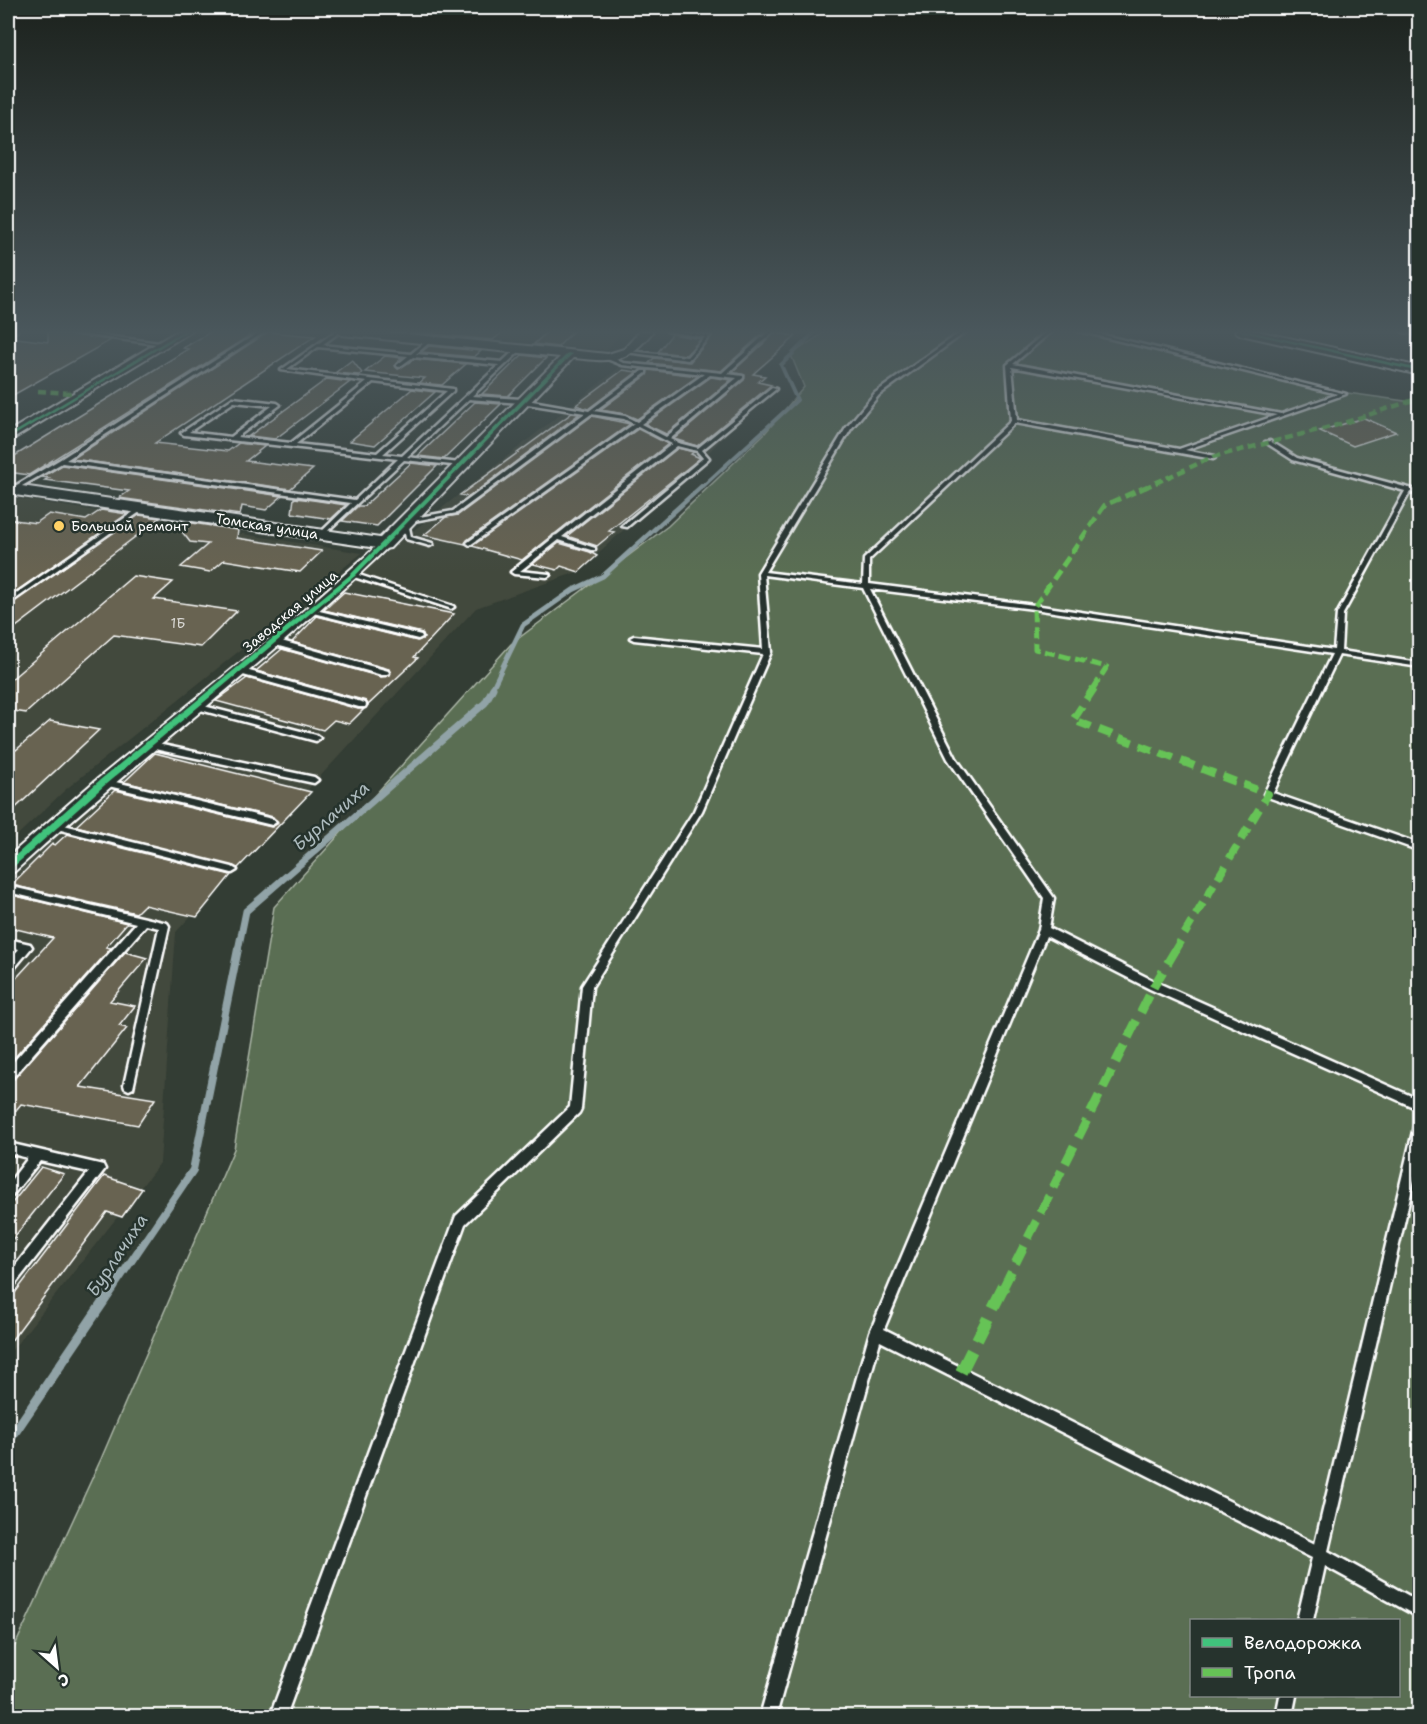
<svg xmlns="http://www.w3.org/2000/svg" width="1427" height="1724" viewBox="0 0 1427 1724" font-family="'Shantell Sans',sans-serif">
<rect width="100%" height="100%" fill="#333d34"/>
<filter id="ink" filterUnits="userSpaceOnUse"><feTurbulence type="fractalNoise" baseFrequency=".0167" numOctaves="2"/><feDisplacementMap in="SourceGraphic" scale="12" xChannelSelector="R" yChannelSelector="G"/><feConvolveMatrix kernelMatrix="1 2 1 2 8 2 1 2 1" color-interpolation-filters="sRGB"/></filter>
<g filter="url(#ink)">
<path fill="#43493d" d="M420,331h203l-16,19z
M777,331h27l-47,41 18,13 -77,78 -121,109 -101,36 -300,324 -16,231 -152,192v-473l47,-47 203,-171 92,-83 271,-215 98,5z
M8,497l354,56 -297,237 -57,54z"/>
<path fill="#5a6e52" stroke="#acb6a8" stroke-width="1.5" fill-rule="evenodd" d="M826,331h273l15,8 212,51 93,13v1313h-1411v-55l93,-202 133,-310 40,-242 237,-263 157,-118 97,-93 39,-46 -13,-32zM1192,1620h206v76h-206z"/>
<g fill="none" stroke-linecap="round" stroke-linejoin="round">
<path stroke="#91a3a7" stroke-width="4" d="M701,488l96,-88 -16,-35 35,-34"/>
<path stroke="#91a3a7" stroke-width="5" d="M492,689l31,-64 50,-35 30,-14 99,-90"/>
<path stroke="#91a3a7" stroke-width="7" d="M238,950l8,-39 239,-208 8,-15"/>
<path stroke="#91a3a7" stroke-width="8" d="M113,1288l80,-118 45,-221"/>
<path stroke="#91a3a7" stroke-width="10" d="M8,1442l106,-156"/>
</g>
<path fill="#686451" stroke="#fff" stroke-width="1.5" d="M48,331l63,9 -103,58v-55l9,-5 31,4z
M212,331h45l-228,144 -21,-3v-12l180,-111 -5,-1z
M424,331h80l-11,9 -71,-7z
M548,331h25l-15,16 -24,-3z
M694,331h59l11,1 -43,39 -72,-8 5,-5 36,4 22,-26z
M268,332l47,4 -160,107 73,8 11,-8 26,3 -19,15 67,8 -23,20 -218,-30z
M775,333l21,3 -43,38 12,2 -7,6 13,3 -74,61 -23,-7 70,-59 1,-5 -13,-3z
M672,334l29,5 -15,16 -28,-3z
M429,346l52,5 -7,6 -53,-5z
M522,355l24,3 -38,38 -26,-2z
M385,356l17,2 -7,7 3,4 16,-10 52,5 -24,21 -23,-2 6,-5 -60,-6z
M352,360l10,13 -3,2 -24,-2z
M623,370l14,2 -49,37 -12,-4z
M648,370l50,6 -61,43 -12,-5 -25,-4 47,-35z
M711,377l20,3 -65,54 -21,-10z
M327,379l23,3 -75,57 -26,-3z
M412,389l23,3 -60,53 -25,-4z
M475,402l26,2 -57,55 -26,-3z
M572,413l7,1 -110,83 -9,-2z
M592,416l38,8 -163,116 -2,4 -41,-9 22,-18 12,-2z
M1364,418l32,14 -43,14 -33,-15z
M638,429l30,15 -146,116 -50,-14z
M678,448l16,4 -3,2 9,4 -91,73 5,1 -17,14 -30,-10z
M411,463l26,3 -60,60 -35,-5 16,-15h6z
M62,465l220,31 -16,14 -24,-4 -2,9 -121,-17 10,-7 -84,-11 4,-2 -7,-1z
M294,498l19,2 33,5 -15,14 -39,-6z
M101,510l26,4 -119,83v-78l28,4 13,-9 37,6z
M139,515l21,3 -152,115v-27z
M173,520l65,10 -1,8 85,13 -22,21 -76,-12 -14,12 -29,-5 27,-23 -18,-2z
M559,543l31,9 7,4 -18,16 -18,-6 -4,4 -24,-6z
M133,576l40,6 -19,17 83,12 -36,36 -87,-12 -88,78 -18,-3v-28z
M344,592l110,22 -40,43 4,1 -50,47 -2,-4 -110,-30 26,-22 99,28 9,-2 -1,-6 -97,-27 25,-26 100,25 7,-3 -2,-5 -98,-23z
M247,678l111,31h6l-15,15 -15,-4 -11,10 -107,-29z
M50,721l49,9 -91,85v-67l8,2z
M155,753l156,39 -73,76 -162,-42 39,-36 156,37 6,-3 -4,-7 -149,-35z
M67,834l164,41 -34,42 -53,-12 -8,8 -125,-28 41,-41 3,1z
M8,894l119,29 -21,24 5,1 -103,117v-78l45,-49 -45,-11z
M125,952l22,6 -37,43 25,5 -16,20 8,2 -47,59 75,12 -17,26 -117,-21 -13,16v-38l6,-3z
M41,1167l23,7 -56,71v-37z
M104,1176l38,13 -20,28 -15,-5 -99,133v-43z"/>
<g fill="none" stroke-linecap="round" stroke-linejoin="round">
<g stroke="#fff" stroke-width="5">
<path id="lane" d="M11,331h6l-9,4v-2z
M57,331h13l97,13 -2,1z
M261,331h5l-200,129 289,40 43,-41 -214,-24 -3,-2 52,-35 44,5 3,2 -43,32 54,6 76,-61 -86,-12 55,-39h5l-19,14 89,9 18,-15 2,2 -15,13 86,8 15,-14h4v2l-49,46 49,3 68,12 53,-40h4v2l-52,38 31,5 12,6 67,-48 -82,-9 -15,-6v-2h4l12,6 99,10 47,-42h5l-47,43 16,2v2l-73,61 8,4 20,5 74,-60 4,1 -74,61 7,8 -1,1 -81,68 -5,-1 81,-68 -6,-7 -20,-5 -115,91 33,11v2h-4l-32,-10 -39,31 29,3 1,1 -3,2 -33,-3 -3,-2 42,-34 1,-2 3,-1 115,-91 -34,-18 -168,119 -3,-2 1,-1 166,-118 -10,-5 -33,-5 -134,99 -49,9 3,15 21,6 1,1 -3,2 -24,-7 -3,-19 50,-9 132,-98 -64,-10 -52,-4 -62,58 53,6 3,2 -1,1 -58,-6 -83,77 -2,-1v-2l32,-31 -289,-40 -47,27 -5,-1 49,-29zM318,347l90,9 -11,9v1l2,1 14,-10 86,8 -97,91 -19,-2 70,-63v-2l-166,-20zM710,375l27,3 -71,59 -25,-13zM373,382l74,9 -70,62 -81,-9zM234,402l38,4 -41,31 -42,-5z
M407,331h5l-8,7h-4v-2z
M667,331h13l30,5 -22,24 -62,-8 2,-1 59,6 18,-20z
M962,331h5l-88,64 -28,34 -86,143 98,12 1,-25 147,-138 -4,-56 40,-34h5l-39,33 268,50 57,-20 -259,-63h8l259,63 -161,56 30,6v2l-2,1 -198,-36 -146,137v24l165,21 300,45 3,-36 68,-123 -112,-31 -28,-18 5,-1 27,17 123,33v4l-10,-3 -67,122 -2,37 79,12v4l-81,-12 -66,138 147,51v7l-155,-55 -1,-2 68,-140 -298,-45 -164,-20 86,169 98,140 -5,30 109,55 262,117v10l-270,-121 -104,-53 -162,393 431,215 99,-417 2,-4 4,-1v32l-92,397 92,51v16l-95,-52 -12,54h-16l15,-62 -432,-217 -104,375h-16l110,-384 169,-402 5,-32 -96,-139 -85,-171 -99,-13 7,77 -69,159 -110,176 -11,122 -2,4 -114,111 -179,492h-16l186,-500 114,-109 12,-121 112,-175 69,-157 -129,-14 -4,-2 4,-2 129,13 -5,-76 88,-145 29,-35zM1012,367l265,48 -98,34 -162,-29z
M1402,331l18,2v2l-16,-3z
M142,506l5,1 -137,96 -2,1v-5z
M353,573l100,33 1,1 -3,2 -2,-1 -98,-32 -1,-1z
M311,609l110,26 1,2 -4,2 -109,-27 -1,-1z
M272,640h6l110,31 1,2 -4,2h-3l-110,-31z
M236,669h6l123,34 1,2 -1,2h-6l-123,-34z
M193,704h3l120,31 4,3 -4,3 -123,-33z
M148,742l166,35 4,3 -4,3 -169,-36 -1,-2z
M103,779l169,40 4,3 -4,3 -172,-41 -1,-2z
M52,822l180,45 5,3 -5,3 -183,-46 -1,-2z
M8,886l159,37 2,3 -36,162 -4,2 -4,-2 -1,-3 35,-157 -13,-3 -134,153 -4,2v-12l128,-145 -128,-31z
M8,939l22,5 2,3 -20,24 -4,1v-10l11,-13 -11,-2z
M8,1143l91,21 4,1 2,4 -93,119 -4,2v-15l81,-103 -49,-11 -28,35 -4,2v-14l20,-26 -20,-5z
M1280,1696h16l-4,20h-16z"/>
</g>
<g stroke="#fff" stroke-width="4">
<path id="street" d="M384,540l4,1v6c-119,114 -252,213 -374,325l-6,1v-16l87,-76 192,-156z"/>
</g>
<g stroke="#fff" stroke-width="4">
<path id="secondary" d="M177,331h15l-184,111v-10z
M336,331h42l230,23 16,-5 16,-18h13c-25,33 -41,31 -80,27l-183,190 -6,1 -376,-55v-10l372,54 180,-181 -218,-22z
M1235,331h22l163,36v8l-179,-40z"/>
</g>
<use href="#lane" fill="#26332d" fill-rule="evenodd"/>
<use href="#street" fill="#26332d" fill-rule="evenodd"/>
<use href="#secondary" fill="#26332d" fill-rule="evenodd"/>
<path stroke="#66c356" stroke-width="4.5" stroke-dasharray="8 4.5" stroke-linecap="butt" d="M38,391l33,2
M1144,488l69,-31 121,-31 86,-28"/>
<path stroke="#66c356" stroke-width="5" stroke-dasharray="11 5" stroke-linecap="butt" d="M1093,689l14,-22 -72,-18 -1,-42 71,-102 43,-19"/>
<path stroke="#66c356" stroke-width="8" stroke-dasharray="14 8" stroke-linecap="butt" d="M1094,688l-21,32 195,74 -93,156"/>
<path stroke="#66c356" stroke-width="9" stroke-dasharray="19 9" stroke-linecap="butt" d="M1003,1288l151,-302 22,-37"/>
<path stroke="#66c356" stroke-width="12" stroke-dasharray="24 12" stroke-linecap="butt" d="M961,1372l43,-86"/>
<g stroke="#26332d" stroke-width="4">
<path id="cycleway" d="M183,331h5l-180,108v-3z
M1239,331h8l173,38v3z
M568,353l4,1 -217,222 -249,208 -95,85 -3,1v-8l92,-82 251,-206z"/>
</g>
<use href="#cycleway" fill="#40c37c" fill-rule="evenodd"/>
</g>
</g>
<linearGradient id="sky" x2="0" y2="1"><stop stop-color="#1c221d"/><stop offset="0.58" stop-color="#4a575c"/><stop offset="1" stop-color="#4a575c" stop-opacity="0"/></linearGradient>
<rect width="1427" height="572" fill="url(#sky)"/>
<circle fill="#ffd166" stroke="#26332d" stroke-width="2" cx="59" cy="526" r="6"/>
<g text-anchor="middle" stroke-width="5" stroke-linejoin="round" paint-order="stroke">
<g font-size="14" fill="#fff" stroke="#26332d" text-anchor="start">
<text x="71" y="531">Большой ремонт</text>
</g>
<g font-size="14" fill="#fff" stroke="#26332d">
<text transform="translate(267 526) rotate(9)" y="5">Томская улица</text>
<text transform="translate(290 611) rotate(-40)" y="5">Заводская улица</text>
</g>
<g font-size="14" fill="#d9d8d4">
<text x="178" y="628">1Б</text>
</g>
<g font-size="18" font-style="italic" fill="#acbabd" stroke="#26332d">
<text transform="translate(331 816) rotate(-41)" y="6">Бурлачиха</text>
<text transform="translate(117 1255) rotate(-56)" y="6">Бурлачиха</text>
</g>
</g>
<rect width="1427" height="1724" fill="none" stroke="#26332d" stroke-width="30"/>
<rect x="15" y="15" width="1397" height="1694" fill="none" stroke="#fff" stroke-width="2" filter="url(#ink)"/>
<rect x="1190" y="1619" width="210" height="78" fill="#26332d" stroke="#7d8581" stroke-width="1.5"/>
<rect x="1202" y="1638" width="30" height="9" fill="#40c37c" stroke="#7d8581" stroke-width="1.5"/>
<text x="1244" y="1649" font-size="18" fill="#ffffff">Велодорожка</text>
<rect x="1202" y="1668" width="30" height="9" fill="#66c356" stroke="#7d8581" stroke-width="1.5"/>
<text x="1244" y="1679" font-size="18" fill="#ffffff">Тропа</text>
<g transform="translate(57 1667) rotate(152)" stroke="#26332d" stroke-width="4.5" paint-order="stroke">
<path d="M0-4.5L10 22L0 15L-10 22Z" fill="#ffffff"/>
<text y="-9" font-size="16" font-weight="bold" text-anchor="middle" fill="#ffffff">С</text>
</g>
</svg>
